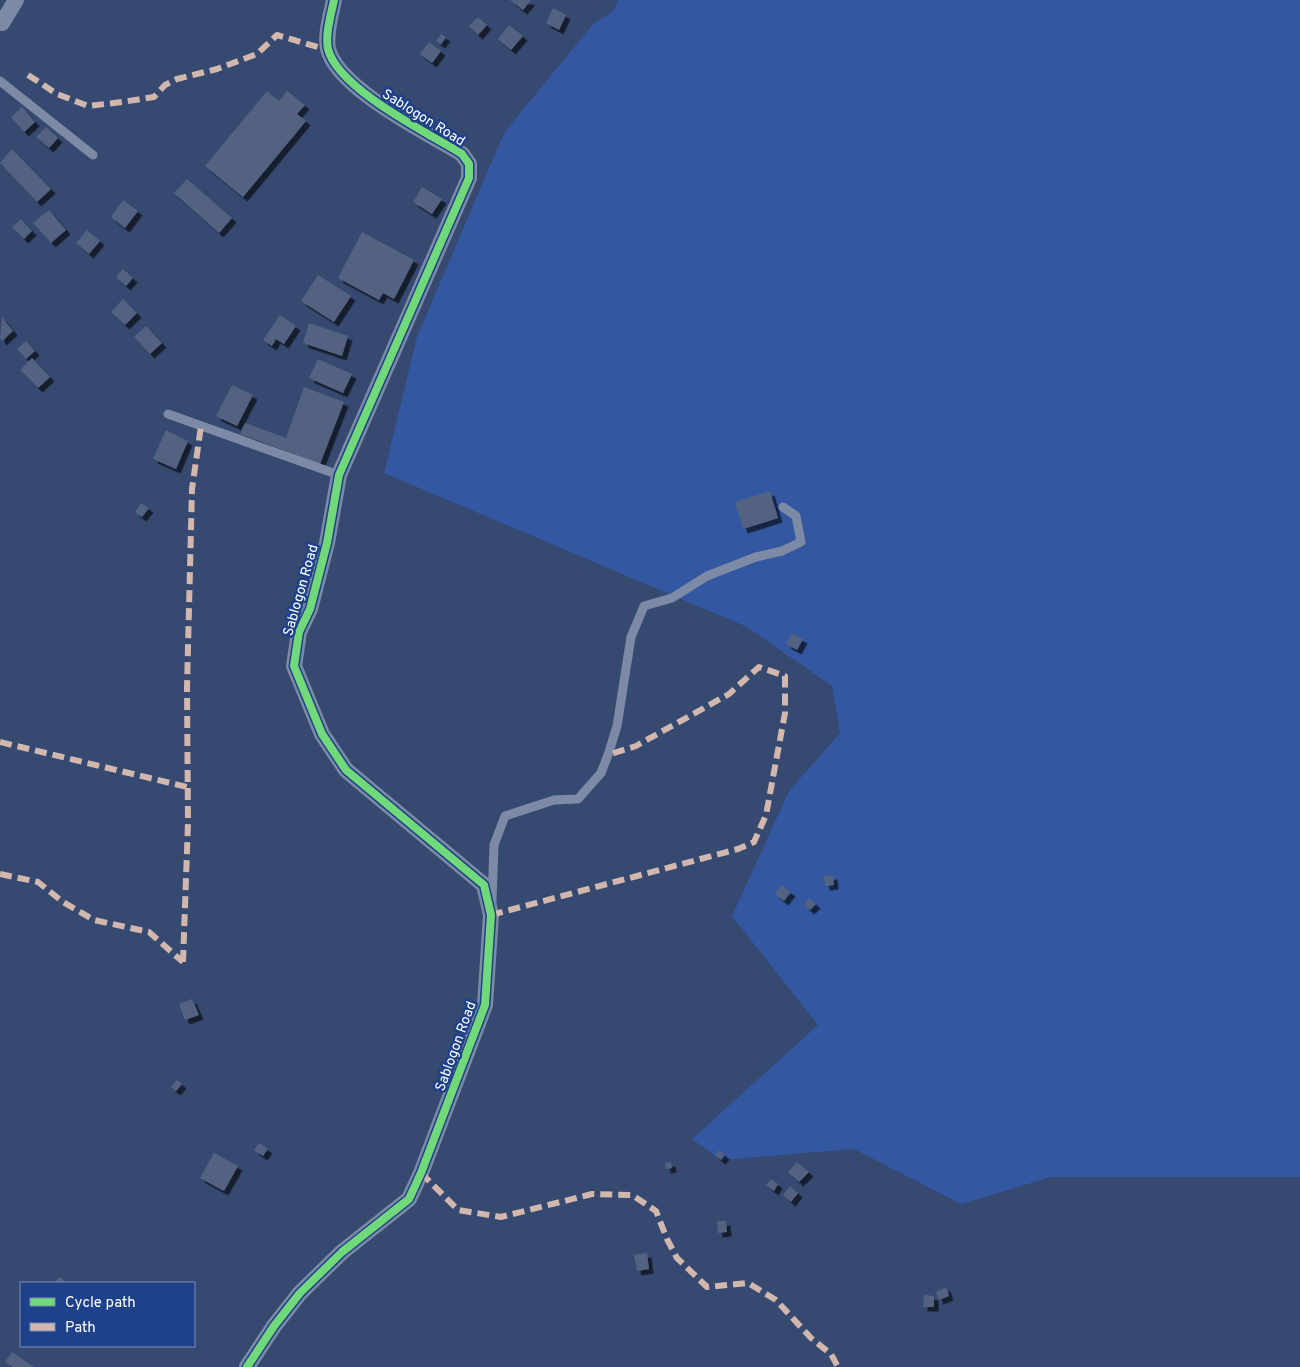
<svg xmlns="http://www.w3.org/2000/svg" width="1300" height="1367" viewBox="0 0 1300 1367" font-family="Overpass,sans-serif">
<defs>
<filter id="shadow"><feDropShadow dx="4.5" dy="4.5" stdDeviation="0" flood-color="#0009"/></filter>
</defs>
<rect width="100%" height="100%" fill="#364970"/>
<path fill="#3357a0" d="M618,0h682v1177h-249l-90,27 -107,-55 -133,11 -29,-21 126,-114 -86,-109 57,-125 51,-58 -8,-47 -85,-59 -363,-154 33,-136 87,-204 89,-109 20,-13z"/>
<path fill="#536281" filter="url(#shadow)" d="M510,0h21l-8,10z
M553,8l13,7 -7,15 -13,-7z
M478,17l9,8 -9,10 -9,-9z
M509,25l14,11 -12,14 -13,-11z
M441,34l5,3 -5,7 -5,-3z
M429,42l12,9 -9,12 -12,-9z
M267,91l12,10 8,-10 18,14 -8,9 9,7 -63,76 -38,-31z
M22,107l13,15 -11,10 -13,-15z
M46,127l12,11 -9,10 -13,-11z
M12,149l39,40 -14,13 -37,-39z
M187,179l45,39 -13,15 -45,-40z
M422,187l20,12 -10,15 -19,-12z
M123,200l15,11 -13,17 -14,-11z
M49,210l17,20 -15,13 -18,-20z
M21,219l11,12 -8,8 -12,-12z
M87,230l13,11 -11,13 -13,-11z
M362,232l52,28 -20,39 -11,-6 -4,7 -41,-22z
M123,269l10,9 -7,8 -10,-9z
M318,275l33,21 -17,26 -33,-21z
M123,299l14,14 -12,12 -14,-13z
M280,315l16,11 -12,18 -8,-5 -4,7 -9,-6z
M2,317l11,14 -11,10 -2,-3z
M309,323l39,13 -6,20 -39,-13z
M146,326l16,17 -12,11 -16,-17z
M26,341l9,10 -9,8 -9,-10z
M32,358l18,19 -12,11 -18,-18z
M318,359l34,15 -9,19 -34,-15z
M232,385l21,10 -16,31 -21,-10z
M304,387l40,15 -24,62 -80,-30 5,-11 41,15z
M166,430l22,11 -12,28 -23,-10z
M770,491l8,27 -35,11 -8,-27z
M141,503l8,5 -7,9 -7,-5z
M792,633l11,6 -6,11 -11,-6z
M833,875l1,10 -9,1 -1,-10z
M781,885l10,7 -7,9 -9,-7z
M809,898l7,6 -6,6 -6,-5z
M192,999l7,16 -14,5 -6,-16z
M177,1080l5,4 -6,7 -5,-4z
M259,1143l9,6 -5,7 -9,-6z
M719,1150l6,5 -4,5 -6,-5z
M214,1153l24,13 -14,25 -24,-13z
M671,1162l1,6 -6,1 -1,-6z
M797,1162l12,10 -10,10 -11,-10z
M771,1179l7,5 -4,7 -8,-6z
M790,1186l8,7 -7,9 -8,-7z
M717,1221h9l1,11 -9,1z
M647,1253l2,16 -12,2 -3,-16z
M59,1277l9,6h-13z
M946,1287l3,9 -10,4 -3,-8z
M924,1295l10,1v11h-11z
M12,1352l22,15h-22l-7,-5z"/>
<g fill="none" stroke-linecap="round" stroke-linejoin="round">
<path stroke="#7d8aa6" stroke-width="9" d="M0,81l93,74
M168,414l171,61
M492,901l2,-56 11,-29 49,-16 24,-1 23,-26 7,-18 9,-29 14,-89 13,-31 28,-8 35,-22 49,-19 26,-6 19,-9 -5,-26 -13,-9"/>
<path stroke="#7d8aa6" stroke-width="16" d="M2,23l14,-23
M247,1367l27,-41 26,-33 42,-41 67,-53 12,-26 64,-168 6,-90 -7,-30 -138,-115 -24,-36 -28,-68 5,-34 11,-23 17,-66 12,-68 130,-297v-14l-7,-10c-34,-21 -124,-65 -134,-105 -3,-15 3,-34 6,-49"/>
<path stroke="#d1b7ad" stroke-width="6" stroke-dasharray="12 6" stroke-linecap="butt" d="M28,75l29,19 31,12 34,-4 32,-5 11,-12 12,-6 40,-10 40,-15 20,-19 51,15
M0,742l187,45
M0,874l38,8 25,20 31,18 55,12 34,30
M491,915l247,-66 16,-7 12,-27 19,-102v-37l-26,-9 -30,27 -93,52 -28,9
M183,962l5,-139 -1,-135 5,-199 9,-63
M421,1173l37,37 43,7 91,-23 40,1 24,16 11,28 10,19 30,29 41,-4 28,17 35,38 20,16 7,13"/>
<g stroke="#1e4189" stroke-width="11">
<path id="cycleway" d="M247,1367l27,-41 26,-33 42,-41 67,-53 12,-26 64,-168 6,-90 -7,-30 -138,-115 -24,-36 -28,-68 5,-34 11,-23 17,-66 12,-68 130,-297v-14l-7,-10c-34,-21 -124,-65 -134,-105 -3,-15 3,-34 6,-49"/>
</g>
<use href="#cycleway" stroke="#71d979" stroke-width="8"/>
</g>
<g text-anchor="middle" stroke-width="5" stroke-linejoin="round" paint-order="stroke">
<g font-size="14" fill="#fff" stroke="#1e4189">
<text transform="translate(424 117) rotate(32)" y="5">Sablogon Road</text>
<text transform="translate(300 590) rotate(-74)" y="5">Sablogon Road</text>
<text transform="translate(455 1046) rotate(-70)" y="5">Sablogon Road</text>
</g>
</g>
<rect x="20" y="1282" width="175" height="65" fill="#1e4189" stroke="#788db8"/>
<rect x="30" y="1298" width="25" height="8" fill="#71d979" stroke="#788db8"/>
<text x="65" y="1307" font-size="15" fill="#ffffff">Cycle path</text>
<rect x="30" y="1323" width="25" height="8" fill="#d1b7ad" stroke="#788db8"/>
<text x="65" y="1332" font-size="15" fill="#ffffff">Path</text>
</svg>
